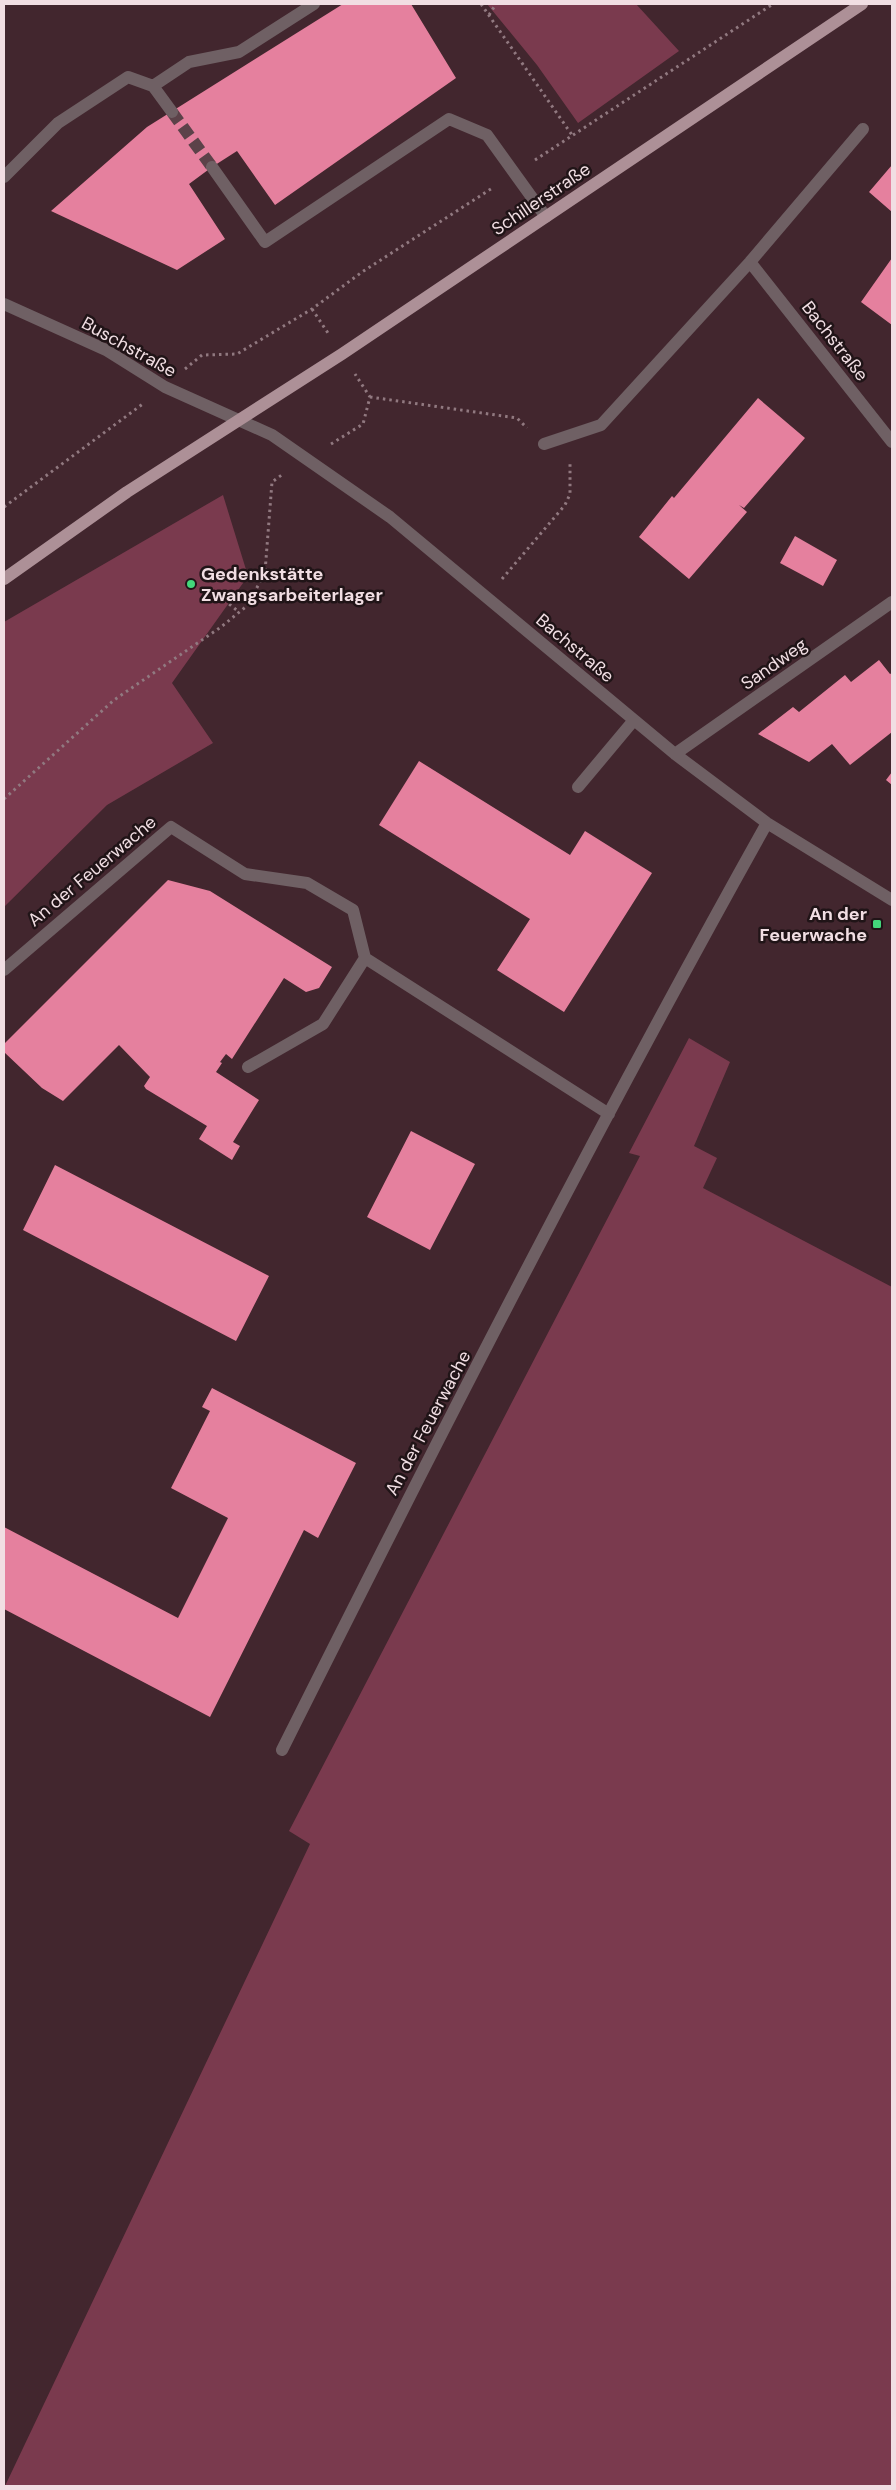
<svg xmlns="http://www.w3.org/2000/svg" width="896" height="2490" viewBox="0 0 896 2490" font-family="'DM Sans',sans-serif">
<rect width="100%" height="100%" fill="#42262e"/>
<path fill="#7a3a4e" d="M487,4h149l43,47 -101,72 -41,-58z
M223,495l25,81 -76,107 41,60 -106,62 -103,102v-285z
M689,1038l41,24 -36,84 23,12 -14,30 189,99v1199h-887l305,-642 -21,-13 351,-675 -11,-3z"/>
<path fill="#e5809e" d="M343,4h68l45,74 -181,127 -38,-54 -25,16 -23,17 36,55 -48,31 -126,-59 96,-84z
M892,165v47l-23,-20z
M892,258v67l-31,-23z
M758,398l47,40 -61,70 -5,-3 8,7 -58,67 -50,-42 33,-41 2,2z
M795,536l42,24 -14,26 -43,-23z
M879,660l11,14 2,-1v59l-42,33 -18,-21 -23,18 -51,-28 35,-27 6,5 46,-37 6,7z
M419,761l151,94 15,-24 67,42 -88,139 -67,-42 33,-51 -151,-94z
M892,772v13l-6,-5z
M168,880l42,11 122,76 -13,21 -13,4 -22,-14 -52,81 -6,-5 -6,8 2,1 -6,9 43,28 -26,42 7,4 -8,14 -33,-21 8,-13 -61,-37 -2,-3 6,-9 -31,-32 -56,56 -21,-13 -38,-36v-8z
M411,1131l64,33 -45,86 -63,-33z
M55,1165l214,111 -33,65 -213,-111z
M212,1388l144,75 -38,75 -14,-8 -94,187 -206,-108v-82l174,91 50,-100 -57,-30 39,-77 -8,-4z"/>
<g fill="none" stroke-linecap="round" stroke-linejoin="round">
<path stroke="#5c4249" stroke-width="12" stroke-dasharray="12 6" stroke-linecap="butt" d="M172,112l40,55"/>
<path stroke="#917980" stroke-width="3" stroke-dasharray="2.5 4" stroke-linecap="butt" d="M481,4l91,131
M489,15l7,-11
M535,160l238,-156
M312,309l16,24
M185,369l17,-14 35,-1 75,-45 50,-37 132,-85
M370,397l147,21 10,10
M331,444l32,-20 7,-27 -15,-23
M4,507l140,-104
M502,579l63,-74 5,-11v-32
M219,596l20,16
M4,799l110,-99 107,-73 27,-22 17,-33 7,-90 11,-8"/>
<path stroke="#6f6064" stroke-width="12" d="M153,86l19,26
M212,167l53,75 184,-123 38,16 59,82
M4,177l54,-54 70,-46 25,9 36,-24 50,-10 75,-48
M750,262l142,180
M4,304l102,46 59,37 107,48 118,82 285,237 92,69 125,77
M544,444l57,-19 149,-163 113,-133
M675,754l217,-152
M578,787l56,-67
M4,970l167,-143 74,47 62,9 46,27 12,48
M248,1067l75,-43 42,-66 244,156
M282,1750c156,-312 315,-623 485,-927"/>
<path stroke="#ad9097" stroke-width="12" d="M4,579l123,-87 215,-138 520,-350"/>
</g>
<g fill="#43d77b" stroke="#201417" stroke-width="2">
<circle cx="191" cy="584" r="5"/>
<rect x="872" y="919" width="10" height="10" rx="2.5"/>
</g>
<g text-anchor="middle" stroke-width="5" stroke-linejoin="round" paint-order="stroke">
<g font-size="18" fill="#f1dee3" stroke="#201417">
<text transform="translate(541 199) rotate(-34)" y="6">Schillerstraße</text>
<text transform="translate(835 341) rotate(52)" y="6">Bachstraße</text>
<text transform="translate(129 347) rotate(29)" y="6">Buschstraße</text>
<text transform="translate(575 648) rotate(40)" y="6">Bachstraße</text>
<text transform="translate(774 664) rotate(-35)" y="6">Sandweg</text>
<text transform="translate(92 871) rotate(-40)" y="6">An der Feuerwache</text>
<text transform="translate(428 1423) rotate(-62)" y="6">An der Feuerwache</text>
</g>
<g font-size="18" font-weight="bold" fill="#f1dee3" stroke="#201417" text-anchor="start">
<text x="201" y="580">Gedenkstätte<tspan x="201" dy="21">Zwangsarbeiterlager</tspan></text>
<text x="867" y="920" text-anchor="end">An der<tspan x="867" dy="21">Feuerwache</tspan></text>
</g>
</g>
<rect width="896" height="2490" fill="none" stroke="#f1dee3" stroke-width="10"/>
</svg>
